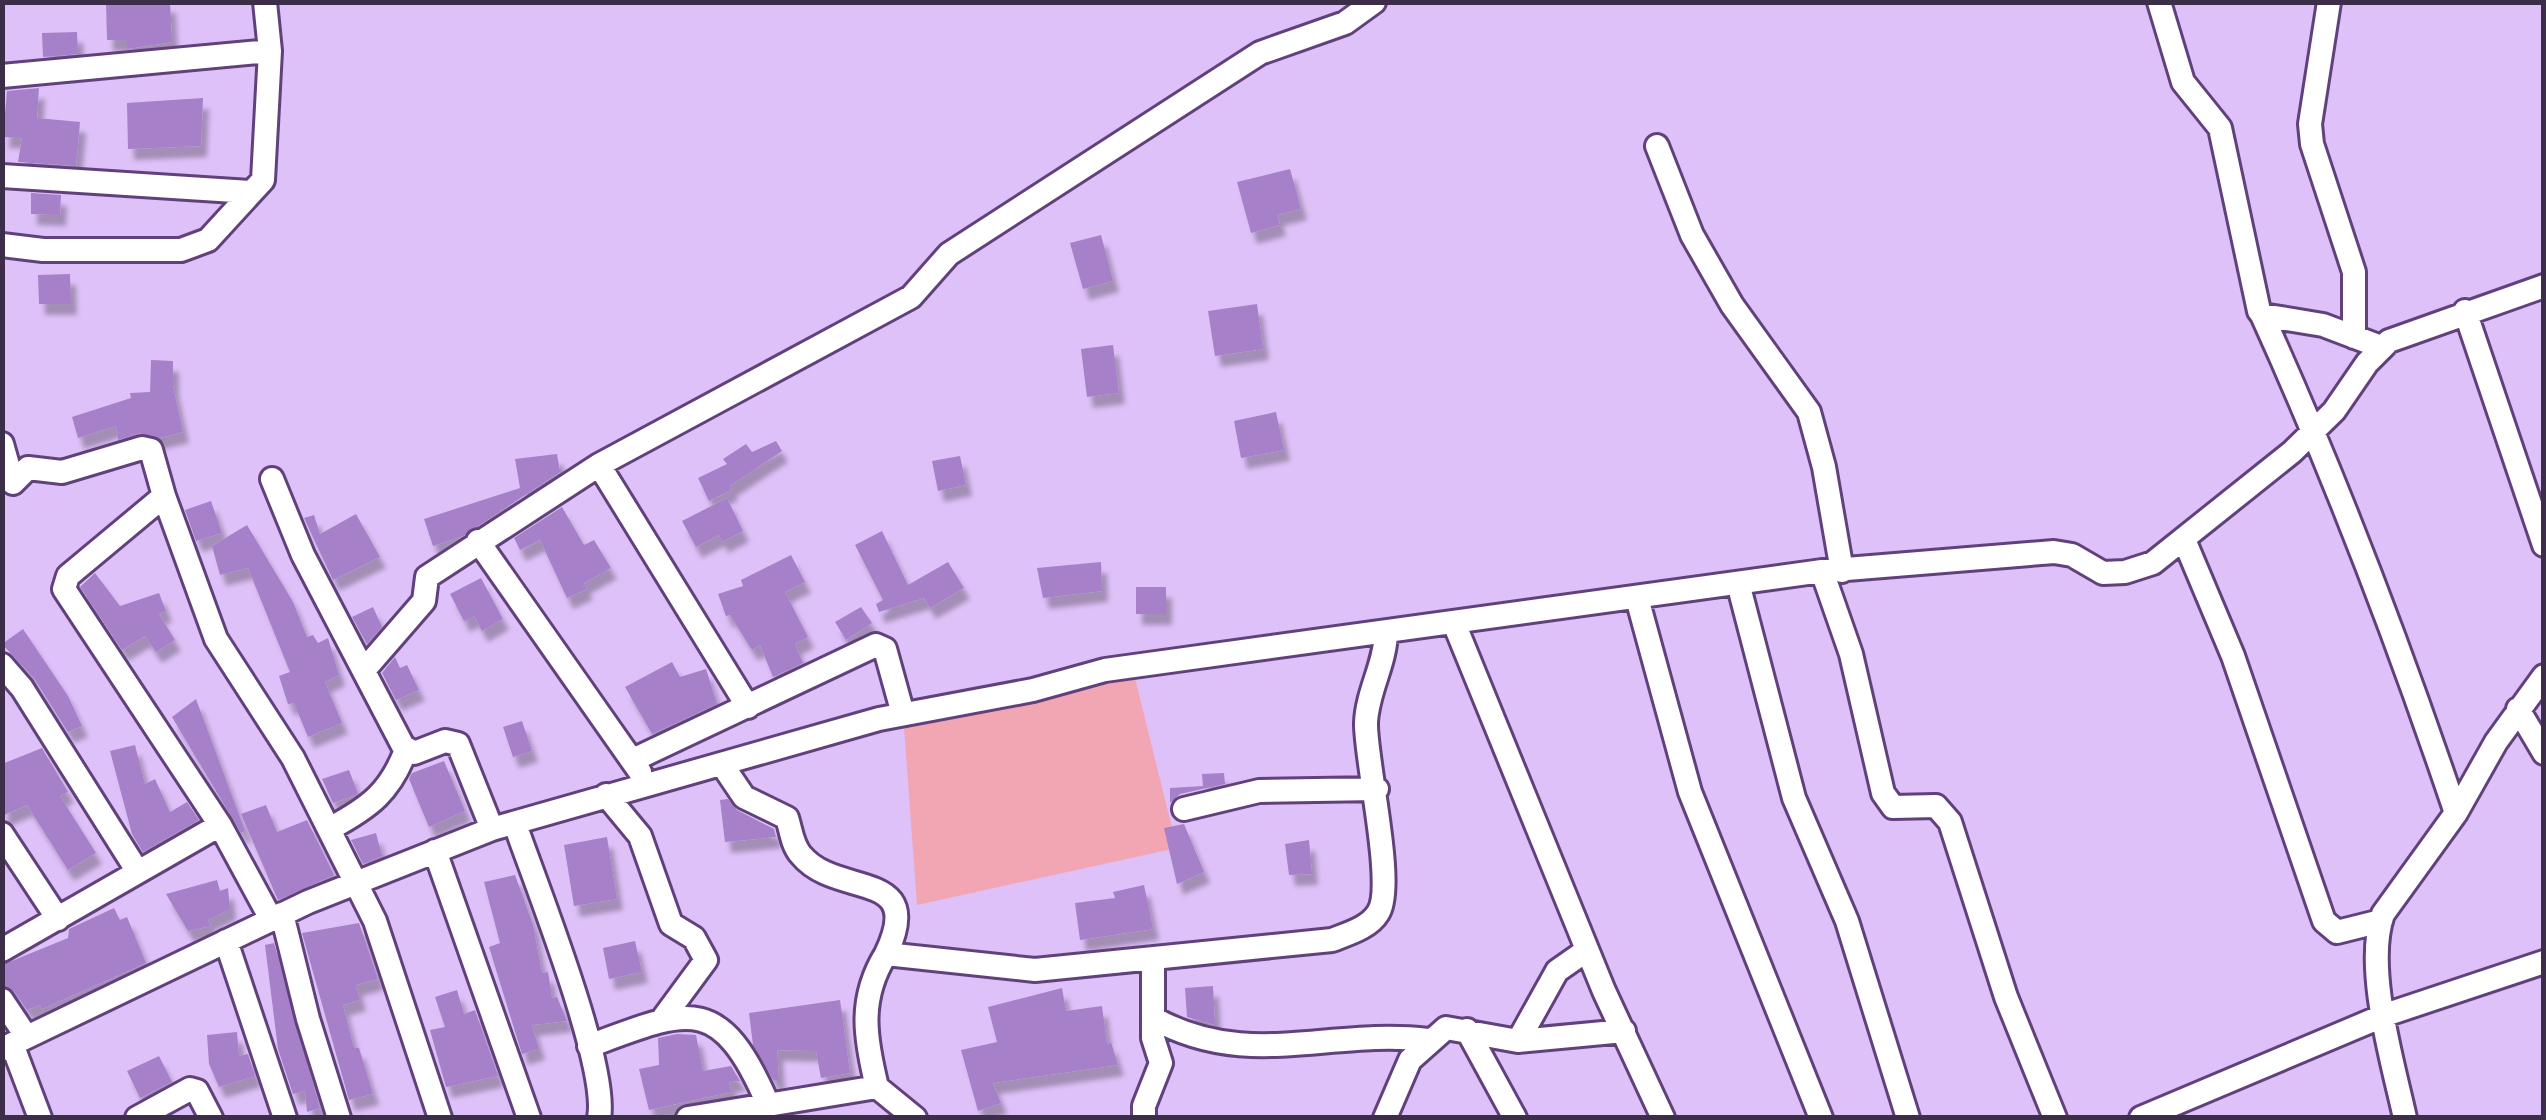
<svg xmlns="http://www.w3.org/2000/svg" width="2546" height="1120" viewBox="0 0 2546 1120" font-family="'Times New Roman',serif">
<defs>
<filter id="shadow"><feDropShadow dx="6" dy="11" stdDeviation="2.5" flood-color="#0004"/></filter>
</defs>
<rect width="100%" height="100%" fill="#dec1f8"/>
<path fill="#f2a6b3" d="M1132,666l45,182 -260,57 -14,-191z"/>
<path fill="#a680c8" filter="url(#shadow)" d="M106,2h64l2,40 -45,7v-9h-20z
M77,32l1,22 -35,3 -1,-24z
M39,88l-2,30 43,4 -4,44 -58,-4 4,-24 -19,-1 4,-46z
M203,98l-2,48 -73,3 -1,-46z
M1290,169l11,40 -24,6 3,10 -29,8 -14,-51z
M31,193l30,2 -1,20 -29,-1z
M1101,235l12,46 -30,8 -13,-46z
M70,274l1,30h-32l-1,-29z
M1257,304l6,45 -48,7 -7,-45z
M1113,345l6,48 -32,4 -6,-48z
M151,360l22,1v25l10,46 -24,6 -20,-5 -21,7 -2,-14 -38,12 -6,-21 59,-19 -1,-5 20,-1z
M1276,412l8,38 -43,8 -7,-37z
M776,441l6,10 -52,35 2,4 -23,11 -11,-23 29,-14 -4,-5 23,-15 6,8z
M557,454l3,18 -97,64 -30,10 -9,-27 96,-31 -5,-29z
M960,456l6,29 -28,6 -6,-30z
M727,498l16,33 -21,11 -3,-7 -23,12 -14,-26z
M211,501l11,32 -26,8 -11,-31z
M562,507l22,38 10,-5 17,28 -27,15 3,6 -20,9 -27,-58 -20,10 -6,-12z
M356,514l24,43 -47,23 -29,-62 10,-3 6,19z
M247,525l46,77 14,35 6,-2 5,8 10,-5 11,37 -14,7 17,41 -34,14 -14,-34 -6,1 -9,-28 11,-4 -42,-104 -28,7 -8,-29z
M882,531l26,54 40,-23 16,26 -34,20 -6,-10 -45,14 -3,-8 7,-4 -28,-55z
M791,555l14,27 -20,10 23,45 -13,7 8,19 -30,14 -13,-32 -8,5 -22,-35 -4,1 -8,-22 25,-8 -2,-6z
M1101,562l1,29 -59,7 -6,-30z
M95,573l25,33 39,-13 7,18 -7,3 16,26 -19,12 -11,-16 -23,14 -42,-63z
M481,578l22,41 -21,12 -8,-15 -10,5 -14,-27z
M1136,587h30v27h-30z
M373,607l9,20 -15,17 -15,-27z
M861,607l11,16 -26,17 -11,-18z
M23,629l45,67 14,30 -14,6 -34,-54 -32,-34z
M395,657l5,11 7,-3 12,25 -23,10 -14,-27z
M672,662l8,15 26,-8 11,35 -65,30 -27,-47z
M196,699l49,132 -4,2 -69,-116z
M522,721l10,30 -19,6 -10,-30z
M135,745l10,39 10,-5 15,33 17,-10 12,18 -56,32 -11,-18 -22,-83z
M42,748l26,44 -8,4 36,57 -28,17 -41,-65 -25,11v-52z
M444,761l21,50 -36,16 -20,-48 3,-6z
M349,770l9,24 -25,9 -11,-24z
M1224,773l1,11 -45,10 -10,9v-15l33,-2 -1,-12z
M728,799l9,11 37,19 2,8 -51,5 -5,-42z
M266,805l11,27 30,-12 27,55 -56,25 -37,-86z
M1184,824l20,48 -27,12 -13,-56z
M376,833l6,23 -19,8 -12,-24z
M607,837l10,62 -43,7 -10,-61z
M1309,840l3,34 -23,1 -4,-31z
M515,875l18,50 9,48 6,-1 4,26 5,-1 10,24 -35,4 7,24 -17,5 -33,-107 11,-4 -16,-61z
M217,880l3,11 8,-3 2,21 -22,11 3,6 -23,5 -22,-37z
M1144,885l9,44 -73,11 -5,-37 40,-5 -2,-6z
M114,908l6,12 7,-3 19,46 -104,46 -2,-4 -13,5 -13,-19 -12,-6v-20l66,-27 1,-9z
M359,923l19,56 -22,6 4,15 -17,5 11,43h5l14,46 -24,6 -47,-167z
M635,941l7,31 -33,7 -6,-31z
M274,943l46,165 -13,4 -2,-21 -12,3 -15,-45 -13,-104z
M1213,986l2,39 -28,-8 -2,-29z
M1062,988l4,23 36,-5 5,38 4,-2 7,23 -125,18 8,20 -23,8 -17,-61 36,-8 -9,-35z
M457,990l7,24 11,-4 23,66 -52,11 -16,-57 15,-3 -10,-30z
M840,1000l10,73 -29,5 -5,-27 -39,-1 2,30h-6l-20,-35 -4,-32z
M237,1032l2,24 9,-2 7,22 -36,11 -10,-23 -2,-29z
M677,1034l19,1 7,36 28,-5 9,15 -11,1 2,10 -82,18 -10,-41 20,-4 -1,-27z
M159,1056l13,26 -32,16 -13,-27z"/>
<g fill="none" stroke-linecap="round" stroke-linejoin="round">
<g stroke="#61417c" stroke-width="28">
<path id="minor" d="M265,2l5,49
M2159,2l24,80 37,46 39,183 3,4 61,10 58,22
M2329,2l-19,122 2,20 42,128v65
M2,76l268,-25 -7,129 -55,60 -27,10h-138l-41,-5
M1657,146l35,89 40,70 77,107 15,55 18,104
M2,176l248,16
M2465,311l79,234
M2262,315c74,163 137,329 194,498
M2,444l11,39 15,-15 34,4 80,-24 9,2 13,46 -96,80 -4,13 156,236 51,94
M599,465l149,242
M272,479l31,76 100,191 11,7 31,-12 13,3 34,85
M164,496l52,143 77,119 82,163 65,197
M478,541l162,231
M2185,542l48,114 91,265 13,11 44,-11
M1822,571l29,83 32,139 10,14 43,-1 14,16 56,175 49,121
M1738,583l56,215 53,123 61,197
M1637,598l53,194 131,326
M1454,623l150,368 59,127
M2,665l20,23 116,184
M365,669l59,-68 3,-24 172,-112 312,-168 38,-43 311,-201 85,-30 29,-21
M2518,709l26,44
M633,760l243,-115 9,4 18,65
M723,766l21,31 43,21c4,12 5,27 14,37 36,44 126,12 85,99l149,16 297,-30c15,-6 37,-12 46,-27 18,-26 -13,-154 -12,-190 1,-31 19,-58 20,-90
M606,795l34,41 31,88 23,14 12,22 -42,57
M1184,809l75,-18 118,-2
M515,824c20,58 94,242 84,294
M331,828c39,-21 59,-36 75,-78
M2,834l56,85
M435,851l94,267
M282,914l26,105 31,99
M226,941l59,177
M2,950l218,-125
M2,1000l24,36
M1153,1018c94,53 177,10 275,22
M1467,1030l48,88
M1518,1041l39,-70 30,-21
M12,1044l28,74
M589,1046c97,-36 130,-55 178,56
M2,1049l306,-147 184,-73 387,-110 154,-29 72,-20 717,-99 232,-19 18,3 31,18 22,-1 28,-9 139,-111 42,-41 33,-48 22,-22 155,-55
M877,1087c-12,-49 -19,-88 9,-133
M137,1118l53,-29 7,2 14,27
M688,1118l189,-31 38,31
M1144,1118v-12l17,-43 -8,-25v-80
M1385,1118l25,-58 36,-32 72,13 106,-10
M2141,1118l244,-103 159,-53
M2405,1118c-12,-55 -41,-151 -22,-204l73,-101 40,-71 48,-66"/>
</g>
<use href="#minor" stroke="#fff" stroke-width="22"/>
</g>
<rect width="2546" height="1120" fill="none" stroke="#3c2e49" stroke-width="10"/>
</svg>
